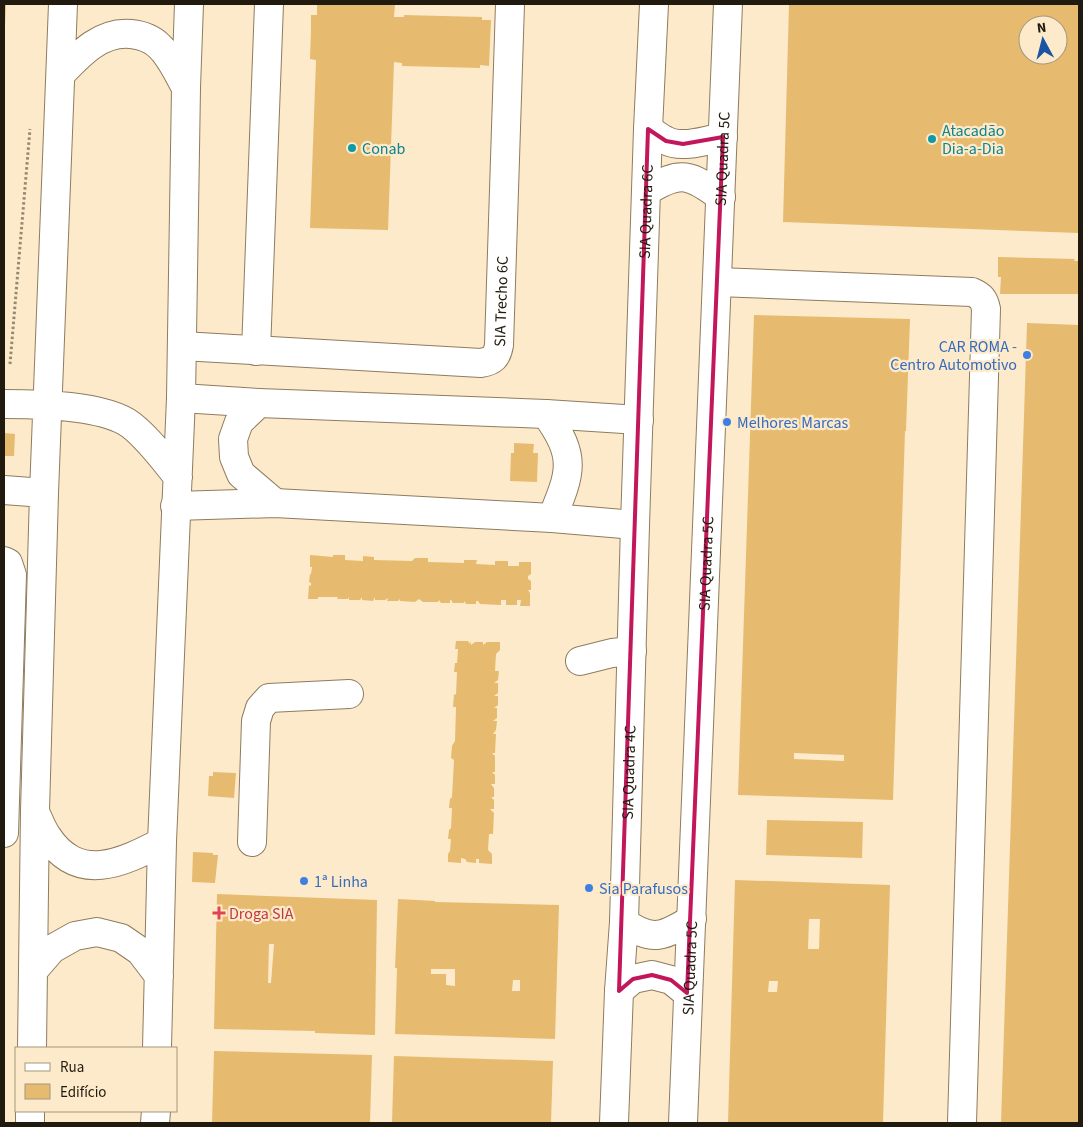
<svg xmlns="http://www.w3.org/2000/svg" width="1083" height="1127" viewBox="0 0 1083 1127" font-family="'Source Sans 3',sans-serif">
<rect width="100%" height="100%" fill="#fdeaca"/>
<path fill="#e6bb6f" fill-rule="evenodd" d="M4,4h2l-1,23h-1z
M317,4h78l-1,13h10v-2l78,2v3h9l-2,46 -9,-1v3l-78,-2v-3l-8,-1 -6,168 -78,-2 6,-168 -6,-1 1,-29v-15h6z
M789,4h290v229l-296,-11zM1028,25h30v30h-30z
M998,257l77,2 -1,2h5v33h-79l1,-17h-3z
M754,315l156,4 -4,112h-1l-12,369 -155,-5zM794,753l50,2v6l-50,-2z
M1027,323l52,2v798h-78z
M4,433l11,1 -1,22h-10z
M514,443l20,1 -1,9h5l-1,29 -27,-1 1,-28h3z
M310,555l23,2v-2h12v5l18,1v-5l11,1v3l38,1 3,-3h13v4l36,1v-3h13l-1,4 19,1v-4h13v5h11v-4h12v12l-3,2v3l3,2v9h-3l2,3v13h-10l1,-6h-4v5h-11v-5h-5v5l-21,-1 -2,-3h-2v3h-10l-2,-3v2h-11l-2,-3h-1v3h-9l-2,-3 -1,2h-15l-4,-3 -4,3 -15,-1v-2l-2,2h-11l1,-3 -3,2h-10v-3l-2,4 -11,-1v-3l-2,3h-11v-3l-1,2h-11l1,-2h-20v2h-10l1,-14 2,1v-3l-2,-1 1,-8h1l1,-7h-2z
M456,641h12l2,3 1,-3v4l4,-3h8v3l4,-3h13v8l-4,4 -1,17h4l-1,9 -4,3h4v10l-4,3h4v9l-4,3h3v10l-4,3h4l-1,9 -3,4h3l-1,19h-3l3,3v16h-3l3,3v9h-4l3,4v9h-3l3,3v9h-4l4,4 -1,21h-4l-1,16 4,4v10l-13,-1v-4h-3v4l-9,-1 -2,-3 -4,-1v5l-13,-1v-8l2,-3 1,-12h-3l1,-9 2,-2 1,-20h-3l1,-9 2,-2 2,-37 -3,-2 1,-12 3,-5 1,-34h-3l1,-13 2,1 1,-23h-3l1,-9h2l1,-14h-3z
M213,772l23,1 -2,25 -26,-2 1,-20h4z
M767,820l96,2 -1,36 -96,-3z
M193,852l20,1v2h5l-3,28 -23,-1z
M735,880l155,5 -7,238h-155zM809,919h11l-1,30h-11zM769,981h9l-1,11h-9z
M217,894l160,6 -2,135 -60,-2v-2l-101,-2zM269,944h5l-3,39h-3z
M398,899l37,2v1l124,3 -4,134 -160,-5 2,-66h-2zM431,969h24v17l-9,-1v-11h-15zM513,980h7v11h-8z
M214,1051l158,4 -2,68h-158z
M394,1056l159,5 -2,62h-159z"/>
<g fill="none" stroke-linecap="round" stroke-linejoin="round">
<g stroke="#8e7c5f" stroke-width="30">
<g id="minor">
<path d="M648,129c6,4 11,8 17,11 16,9 40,1 58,-3"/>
<path d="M647,191c34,-21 43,-17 74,6"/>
<path d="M717,282l255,10c9,4 12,7 14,17l-24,814"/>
<path id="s1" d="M182,346l299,17c12,-2 16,-6 18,-18l11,-341"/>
<path d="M256,351l13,-347"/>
<path d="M181,398l78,5 287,11 93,6"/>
<path d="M259,403l-20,19 -6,17 1,18 7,17 34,29"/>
<path d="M546,414c31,43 25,58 6,104"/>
<path d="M175,506l100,-3 277,15 83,7"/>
<path d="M4,561l4,2 4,12 -8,258"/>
<path d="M580,661l32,-8 20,-2"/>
<path d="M252,842l4,-121 4,-13 9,-10 80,-4"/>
<path d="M624,922c28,21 41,14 68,-3"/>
<path d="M619,991l14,-12 19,-4 19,5 16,13"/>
<path id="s2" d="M614,1123l5,-132 5,-69 11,-397 13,-396 6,-125"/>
<path id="s3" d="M683,1123l45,-1119"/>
</g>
</g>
<g stroke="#8e7c5f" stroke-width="30">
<path id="major" d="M61,74c19,-20 40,-43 70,-40 10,1 21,5 28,12 12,11 19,28 27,42
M4,404c33,0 100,1 127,21 18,14 33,35 47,52
M4,490l40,3
M35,812c4,8 7,17 12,24 31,48 75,27 115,6
M33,971l19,-22 23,-13 22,-4 24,6 19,13 19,25
M32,1048l3,-237 9,-318 19,-489
M157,1048l5,-206 19,-444 5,-310 3,-84
M30,1123v-12
M155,1123l1,-12"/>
</g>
<path stroke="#968972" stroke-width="3" stroke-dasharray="2.5 2.5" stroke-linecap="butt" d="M10,364l20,-235"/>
<use href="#minor" stroke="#fff" stroke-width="28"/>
<use href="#major" stroke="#fff" stroke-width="28"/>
</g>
<path fill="none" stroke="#c2185b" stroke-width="4" stroke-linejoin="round" d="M648,129l18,12 17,3 40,-7 -36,856 -16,-13 -19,-5 -19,4 -14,12z"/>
<g fill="#0f9aa8" stroke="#fdeaca" stroke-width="2">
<circle cx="932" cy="139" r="5"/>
<circle cx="352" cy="148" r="5"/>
</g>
<g fill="#3f7fe0" stroke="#fdeaca" stroke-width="2">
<circle cx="1027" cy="355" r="5"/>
<circle cx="727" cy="422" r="5"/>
<circle cx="304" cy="881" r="5"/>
<circle cx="589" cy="888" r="5"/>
</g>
<path fill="#e0444e" stroke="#fdeaca" stroke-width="2" d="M216.5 905.5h5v5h5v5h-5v5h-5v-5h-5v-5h5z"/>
<g text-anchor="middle" stroke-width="4.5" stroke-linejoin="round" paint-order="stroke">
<g font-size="16" fill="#0d838f" stroke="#fdeaca" text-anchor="start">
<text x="942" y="136">Atacadão<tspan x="942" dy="18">Dia-a-Dia</tspan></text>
<text x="362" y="154">Conab</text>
</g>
<g font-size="16" fill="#211a0e" stroke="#fdeaca">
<text dy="6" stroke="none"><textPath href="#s3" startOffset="965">SIA Quadra 5C</textPath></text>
<text dy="6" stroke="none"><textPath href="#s2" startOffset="912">SIA Quadra 6C</textPath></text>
<text dy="6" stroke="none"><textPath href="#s1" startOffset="371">SIA Trecho 6C</textPath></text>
<text dy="6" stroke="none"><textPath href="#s3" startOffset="560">SIA Quadra 5C</textPath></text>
<text dy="6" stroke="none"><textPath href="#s2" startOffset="351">SIA Quadra 4C</textPath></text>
<text dy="6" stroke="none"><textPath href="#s3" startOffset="155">SIA Quadra 5C</textPath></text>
</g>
<g font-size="16" fill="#366cbe" stroke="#fdeaca" text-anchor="start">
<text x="1017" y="352" text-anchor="end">CAR ROMA -<tspan x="1017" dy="18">Centro Automotivo</tspan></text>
<text x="737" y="428">Melhores Marcas</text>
<text x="314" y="887">1ª Linha</text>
<text x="599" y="894">Sia Parafusos</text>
</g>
<g font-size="16" fill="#be3a42" stroke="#fdeaca" text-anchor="start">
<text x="229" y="919">Droga SIA</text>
</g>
</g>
<rect width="1083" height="1127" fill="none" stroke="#211a0e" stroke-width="10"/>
<rect x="15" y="1047" width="162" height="65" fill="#fdeaca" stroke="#a5977f"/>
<rect x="25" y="1063" width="25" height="8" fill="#ffffff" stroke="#a5977f"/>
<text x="60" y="1072" font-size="15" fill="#211a0e">Rua</text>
<rect x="25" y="1084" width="25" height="15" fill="#e6bb6f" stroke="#a5977f"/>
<text x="60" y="1097" font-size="15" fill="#211a0e">Edifício</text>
<g transform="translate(1043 40) rotate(353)"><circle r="24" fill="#fdeaca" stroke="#a5977f"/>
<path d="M0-4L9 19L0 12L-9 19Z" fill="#1b54a5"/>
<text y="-8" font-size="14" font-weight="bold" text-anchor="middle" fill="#211a0e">N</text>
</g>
</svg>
